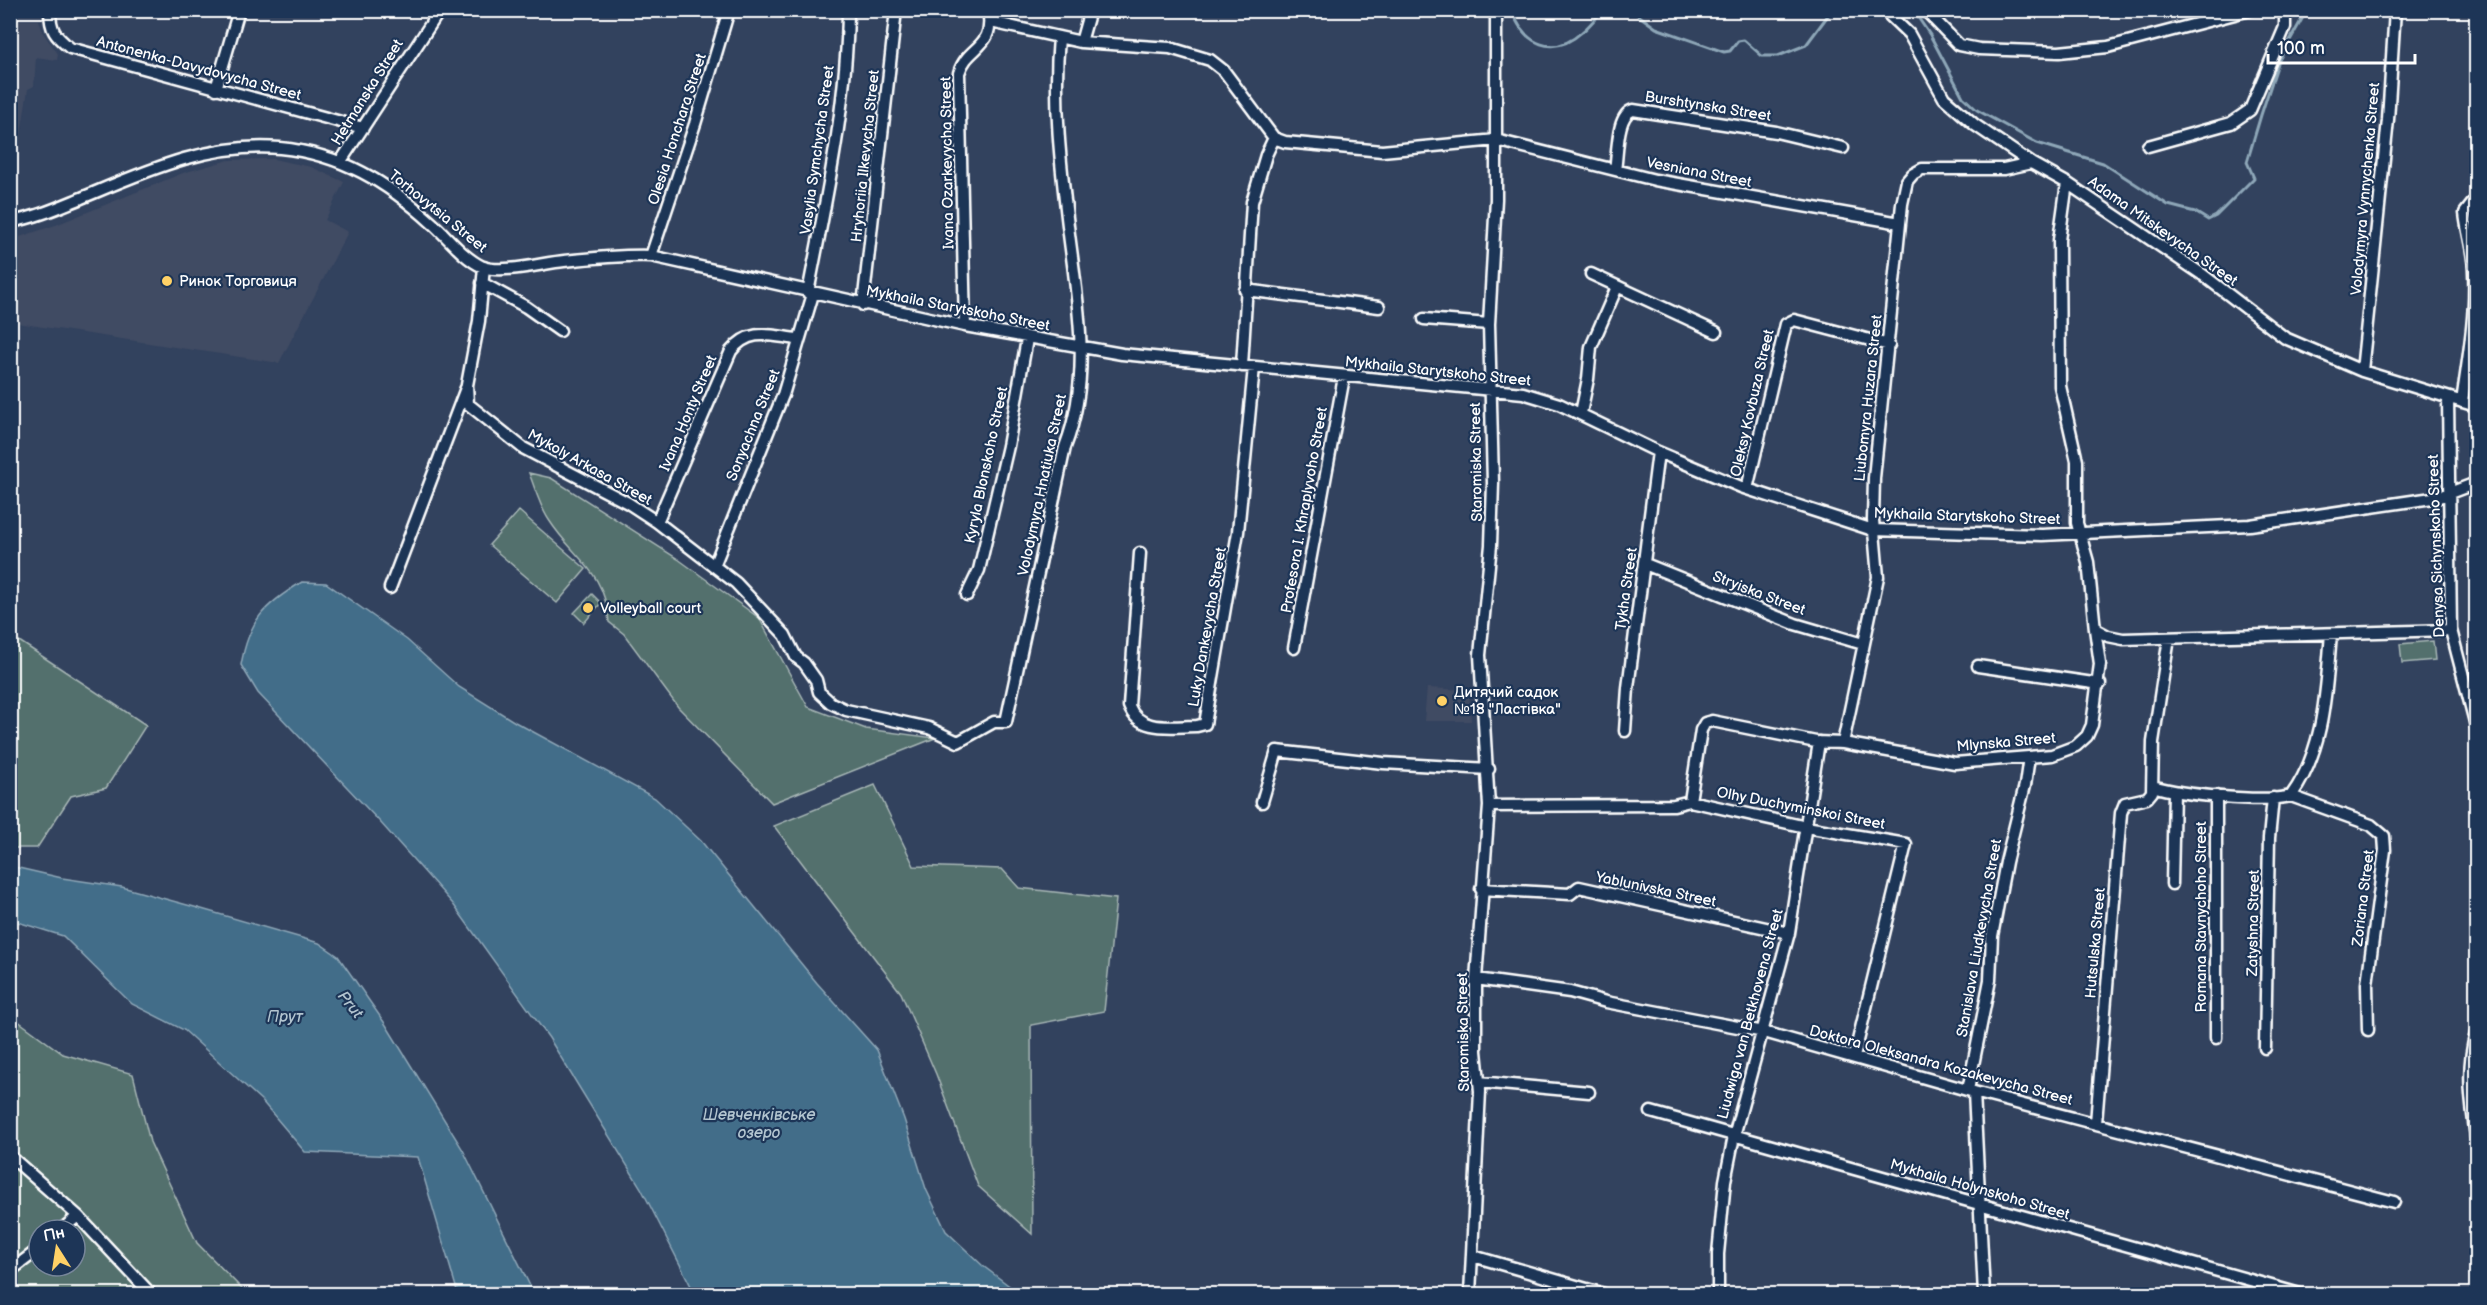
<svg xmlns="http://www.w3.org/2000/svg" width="2487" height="1305" viewBox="0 0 2487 1305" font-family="'Balsamiq Sans',sans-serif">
<rect width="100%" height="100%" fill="#32425e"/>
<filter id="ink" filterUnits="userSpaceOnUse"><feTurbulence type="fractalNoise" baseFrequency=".0167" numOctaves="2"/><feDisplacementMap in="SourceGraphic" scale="12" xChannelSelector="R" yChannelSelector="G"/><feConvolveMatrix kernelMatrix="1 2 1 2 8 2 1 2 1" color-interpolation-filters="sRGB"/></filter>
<g filter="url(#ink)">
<path fill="#414b63" d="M10,20h29l4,13 15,21 -1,6 -21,-3 -2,29 -6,3 -9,57 -8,-1z
M273,159l38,8 33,15 -19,38 23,12 -69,131 -268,-41v-82l45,-15 127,-52 46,-13z
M1427,688l42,2 2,31h-47z"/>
<path fill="#526f6d" stroke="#a8b7b6" stroke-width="1.5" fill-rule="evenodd" d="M529,473l22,5 127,81 81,59 49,89 58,22 69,9 -163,65 -94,-96 -54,-73 -15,-12c-4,-52 -35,-63 -60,-102 -9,-13 -14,-32 -20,-47z
M519,511l67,58 -29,34 -68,-58z
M592,594l9,9 -17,20 -10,-10z
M10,635l136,90 -40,63 -35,8 -34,52h-26z
M2433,641l2,19 -33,3 -2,-19z
M875,785l39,81 88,3 17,19 97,11 -12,112 -73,14 1,209 -54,-48 -42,-112 -35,-81 -127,-167z
M10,1015l53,39 70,20 17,68 47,101 50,51h-236zM39,1230h36v36h-36z"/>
<path fill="#426d89" stroke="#8ea7b8" stroke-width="1.5" d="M302,582l24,1 81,57 52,47 56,35 140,76 46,43 116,142 60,67 27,69 22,70 20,42 37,35 37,28h-325l-54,-106 -92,-150 -96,-134 -73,-82 -122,-129 -17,-28c8,-45 23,-60 61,-83z
M10,866l52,12 60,9 76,21 121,35 19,13 48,69 77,125 71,144h-76l-40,-137 -113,-5 -44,-52 -77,-70 -52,-26 -69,-68 -52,-16z"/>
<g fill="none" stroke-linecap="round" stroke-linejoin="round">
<path stroke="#8ea7b8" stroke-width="3" d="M1512,10c12,35 41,48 70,22 9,-7 14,-17 25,-22
M1631,10l25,18 68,24 6,-1 8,-10 6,-1 18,16h16l28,-11 26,-35
M1913,10l17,25 33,62 14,13 60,33 66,20 65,42 27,7 13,8 8,-4 38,-38 -7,-16 14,-47 18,-55 28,-50"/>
<g stroke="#fff" stroke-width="15">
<path id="minor" d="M50,10c0,20 5,26 20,38l293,80
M1884,10l25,24 35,64 31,27 56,38 36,20 136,92 82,63 77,33 114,35
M1925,10l34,35 20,4 80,3 49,-5 142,-37
M991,22l90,20 89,6 40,12 14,11 50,67 11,4 97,9 114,-11 159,40 245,43
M1081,42l9,-32
M216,89l23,-79
M2148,146l83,-23 19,-13 35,-83v-17
M341,161l99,-151
M1615,170c3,-16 1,-55 18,-60l143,22 67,16
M2067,183l-8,57 1,146 17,75v62l11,39 7,67
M10,222c24,-4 47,-14 69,-23 65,-27 129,-57 201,-51 61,6 107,34 152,75 16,14 31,35 51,44 20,7 60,-4 81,-6 29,-3 58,-6 87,-5l314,70 157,28 401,39 36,11 99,48 83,35 132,43 169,5 208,-10 189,-28 37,-14
M651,256l44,-132 34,-114
M484,267l-5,54 -12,64 1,19 55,44 105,55 29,19 79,61 49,52 11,22 8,6 12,17 3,12 12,11 15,7 83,18 29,14 36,-20h12l59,-275c27,-69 13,-142 4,-213 -8,-66 -16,-130 -10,-197
M1591,274l125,58
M482,283l44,24 34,24
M1245,290l134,17
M808,293c18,-94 39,-187 40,-283
M863,305l33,-295
M1424,319l65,5
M965,326l-6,-253c8,-28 37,-24 29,-63
M1242,366l10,-164 14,-47 8,-17
M2362,371l26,-251 7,-110
M2448,398l3,232 25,96
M2462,402c6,-43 14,-86 12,-129 0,-21 -7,-40 -9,-60l11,-14
M1581,413l7,-34 3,-32 26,-60
M1747,489l39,-165 8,-4 95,25
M657,522l74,-171c19,-24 40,-15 67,-12
M1140,553l-11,153c10,27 43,20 68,20l8,-2 33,-192 16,-165
M1645,564l150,60 68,20
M714,566l69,-171 30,-101
M390,588l76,-200
M967,595l12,-25 29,-124 19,-107
M1294,648l50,-271
M1978,666l122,18
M1625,731l3,-43 30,-236
M1843,743l35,-166 -5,-57 1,-42 28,-274 5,-23 6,-7 9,-5h82l27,-6
M2153,786c28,9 110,17 138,10 34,-47 35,-107 40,-162
M2291,796l80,29 13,11 1,14 -18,134 1,46
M1690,801l116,26 100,17 -52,213
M1262,802l15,-51 106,12 106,6
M1489,806l185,-1 16,-4 11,-71 4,-7 7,-2 104,21 27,1 112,20 97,-8 24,-9 11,-10 5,-11 8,-61 -5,-35 13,7 15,3 328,-9
M2172,884l2,-92
M1481,889l89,5 9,-7 210,46
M1476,979l94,13 36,10 158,30 210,60 420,110
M2476,1033c-10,34 -5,69 0,104
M2216,1038v-242
M2265,1048l4,-210 4,-40
M1479,1082l110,10
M1968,1090l22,-110 2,-44 14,-74 19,-77 4,-28
M1974,1092l10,202
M1651,1112l649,182
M2096,1123l25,-310 4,-10 22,-5 5,-6 1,-50 16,-104
M10,1156l68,60 73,78
M61,1230l17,-14
M1473,1256l131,38
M10,1271l29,-22
M1470,1294l10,-203 -4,-40v-72l13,-173 -9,-151 11,-110 2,-62 -4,-159 7,-125v-189
M1718,1294v-40l7,-73 9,-45 55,-203 30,-191"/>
</g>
<use href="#minor" stroke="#1d3557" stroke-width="10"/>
</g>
</g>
<g fill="#ffd166" stroke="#1d3557" stroke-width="2">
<circle cx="167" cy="281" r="6"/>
<circle cx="588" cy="608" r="6"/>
<circle cx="1442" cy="701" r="6"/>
</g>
<g text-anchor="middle" stroke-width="4.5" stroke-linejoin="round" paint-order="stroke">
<g font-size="15" fill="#fff" stroke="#1d3557">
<text transform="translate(199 68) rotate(15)" y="5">Antonenka-Davydovycha Street</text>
<text transform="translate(367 92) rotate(-58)" y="5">Hetmanska Street</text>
<text transform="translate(1708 106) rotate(9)" y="5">Burshtynska Street</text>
<text transform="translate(677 129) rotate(-72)" y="5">Olesia Honchara Street</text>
<text transform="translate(817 150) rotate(-82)" y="5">Vasylia Symchycha Street</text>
<text transform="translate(865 156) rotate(-84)" y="5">Hryhoriia Ilkevycha Street</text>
<text transform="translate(947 163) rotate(-91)" y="5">Ivana Ozarkevycha Street</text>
<text transform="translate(1699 172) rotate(11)" y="5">Vesniana Street</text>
<text transform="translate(2365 189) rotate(-85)" y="5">Volodymyra Vynnychenka Street</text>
<text transform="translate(438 211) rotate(39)" y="5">Torhovytsia Street</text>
<text transform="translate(2163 231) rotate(35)" y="5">Adama Mitskevycha Street</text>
<text transform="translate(958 308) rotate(11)" y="5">Mykhaila Starytskoho Street</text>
<text transform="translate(1438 371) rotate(6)" y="5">Mykhaila Starytskoho Street</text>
<text transform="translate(1868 398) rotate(-84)" y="5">Liubomyra Huzara Street</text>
<text transform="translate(1752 403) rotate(-77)" y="5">Oleksy Kovbuza Street</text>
<text transform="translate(688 413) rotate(-67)" y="5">Ivana Honty Street</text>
<text transform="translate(753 425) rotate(-68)" y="5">Sonyachna Street</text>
<text transform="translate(1476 462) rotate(-91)" y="5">Staromiska Street</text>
<text transform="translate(986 465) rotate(-78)" y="5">Kyryla Blonskoho Street</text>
<text transform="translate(590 467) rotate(29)" y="5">Mykoly Arkasa Street</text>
<text transform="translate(1042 485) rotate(-78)" y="5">Volodymyra Hnatiuka Street</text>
<text transform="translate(1304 510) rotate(-80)" y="5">Profesora I. Khraplyvoho Street</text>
<text transform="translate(1967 516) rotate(2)" y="5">Mykhaila Starytskoho Street</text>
<text transform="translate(2436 546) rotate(-92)" y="5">Denysa Sichynskoho Street</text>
<text transform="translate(1626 589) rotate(-82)" y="5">Tykha Street</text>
<text transform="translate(1759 593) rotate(21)" y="5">Stryiska Street</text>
<text transform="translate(1207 627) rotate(-80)" y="5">Luky Dankevycha Street</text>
<text transform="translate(2006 742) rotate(-5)" y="5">Mlynska Street</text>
<text transform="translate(1801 808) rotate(11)" y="5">Olhy Duchyminskoi Street</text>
<text transform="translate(1656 889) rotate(12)" y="5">Yablunivska Street</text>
<text transform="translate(2363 898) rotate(-83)" y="5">Zoriana Street</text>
<text transform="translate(2201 917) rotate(-90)" y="5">Romana Stavnychoho Street</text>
<text transform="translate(2253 923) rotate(-89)" y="5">Zatyshna Street</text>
<text transform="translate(1979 938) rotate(-80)" y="5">Stanislava Liudkevycha Street</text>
<text transform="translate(2095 943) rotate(-85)" y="5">Hutsulska Street</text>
<text transform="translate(1750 1014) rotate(-75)" y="5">Liudwiga van Betkhovena Street</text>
<text transform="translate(1463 1032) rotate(-91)" y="5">Staromiska Street</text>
<text transform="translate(1941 1065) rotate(15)" y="5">Doktora Oleksandra Kozakevycha Street</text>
<text transform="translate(1980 1189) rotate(16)" y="5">Mykhaila Holynskoho Street</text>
</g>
<g font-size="15" fill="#fff" stroke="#1d3557" text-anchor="start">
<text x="179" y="286">Ринок Торговиця</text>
<text x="600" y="613">Volleyball court</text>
<text x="1454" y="697">Дитячий садок<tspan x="1454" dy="17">№18 "Ластівка"</tspan></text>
</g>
<g font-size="16" font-style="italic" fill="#b3c5d0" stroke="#1d3557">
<text transform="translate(351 1004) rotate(52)" y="6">Prut</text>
<text x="285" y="1022">Прут</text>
<text x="759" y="1120">Шевченківське<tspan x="759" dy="18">озеро</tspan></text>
</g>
</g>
<rect width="2487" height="1305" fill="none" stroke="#1d3557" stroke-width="36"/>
<rect x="18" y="18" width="2451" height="1269" fill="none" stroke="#fff" stroke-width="2" filter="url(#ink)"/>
<g transform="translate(57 1248) rotate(348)"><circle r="28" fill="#1d3557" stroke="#77869a" stroke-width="1.5"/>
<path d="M0-4.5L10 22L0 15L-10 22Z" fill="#ffd166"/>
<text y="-9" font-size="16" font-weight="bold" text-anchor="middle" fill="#ffffff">Пн</text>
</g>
<path d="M2268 54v9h147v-9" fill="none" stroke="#ffffff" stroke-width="3"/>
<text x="2277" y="54" font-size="18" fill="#ffffff" stroke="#1d3557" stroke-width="4.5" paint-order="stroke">100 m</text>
</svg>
